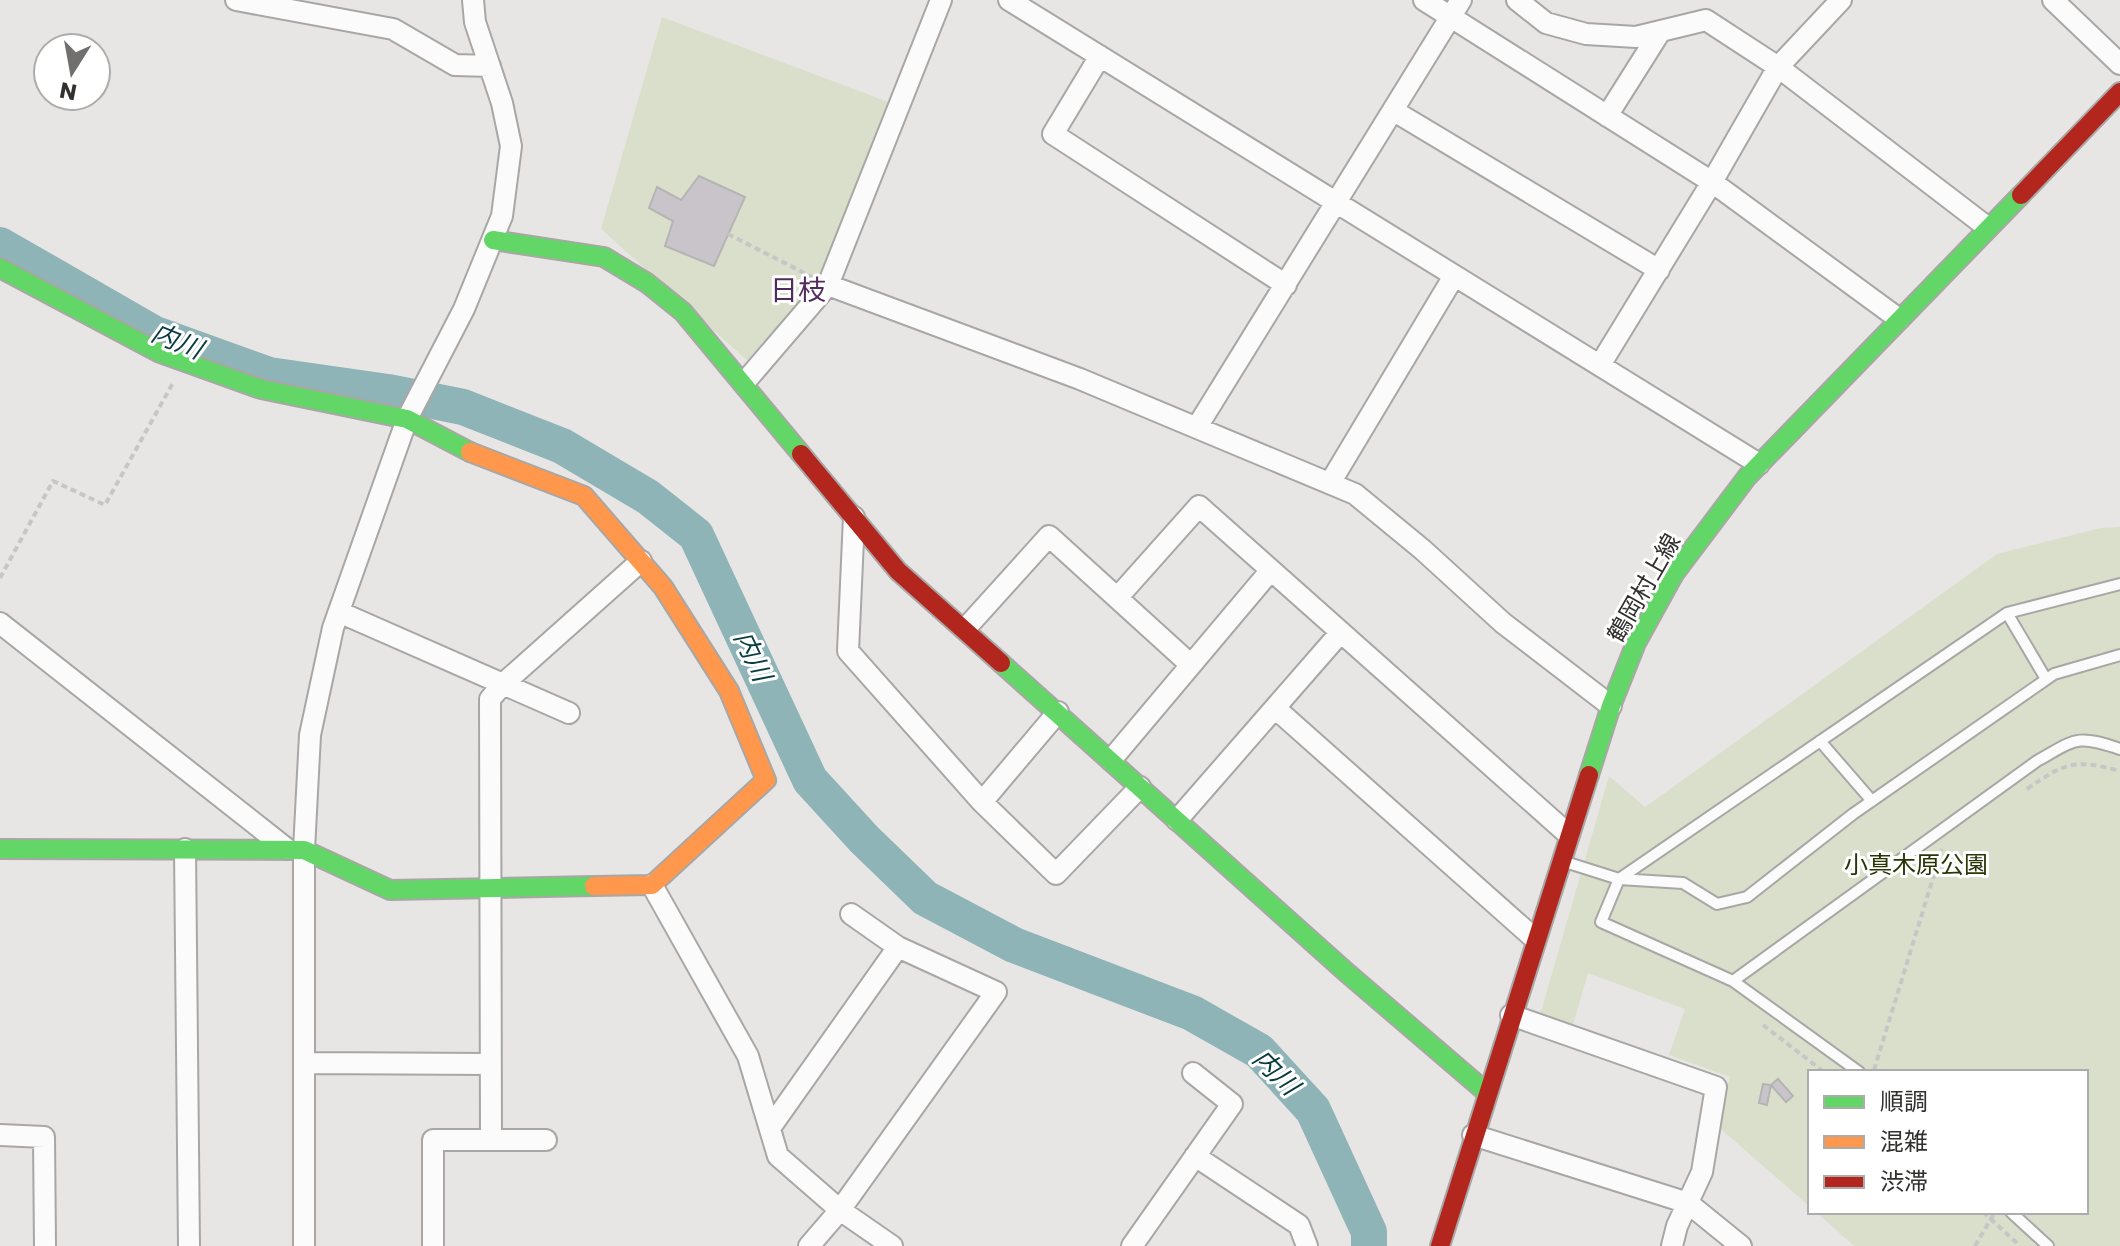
<svg xmlns="http://www.w3.org/2000/svg" width="2120" height="1246" viewBox="0 0 2120 1246" font-family="Poppins,'Noto Sans JP',sans-serif">
<rect width="100%" height="100%" fill="#e8e6e4"/>
<path fill="#dadfcb" d="M662,17l229,86 -10,30 -6,2 -57,152 -40,40 -27,37 -150,-135z
M2120,527v719h-266l-38,-34h270v-140h-276v135l-95,-83 15,-47 -61,-22 16,-46 -97,-36 -15,52 -33,-10 69,-239 36,31 352,-253 104,-26z"/>
<g fill="none" stroke-linecap="round" stroke-linejoin="round">
<path stroke="#8fb4b7" stroke-width="36" d="M0,245l155,89 114,41 119,17 75,15 99,39 86,51 48,38 114,245 54,59 61,59 89,47 178,68 67,38 54,59 56,122v14"/>
</g>
<path fill="#c9c4ca" stroke="#b5b4b4" stroke-width="2" d="M699,176l46,21 -31,69 -49,-20 8,-25 -24,-13 8,-21 24,13z
M1778,1079l15,17 -7,6 -15,-17z
M1763,1084l8,1 -4,20 -8,-2z"/>
<g fill="none" stroke-linecap="round" stroke-linejoin="round">
<g stroke="#a8a7a5" stroke-width="14">
<path id="lane" d="M2007,613l39,66
M1820,741l52,60
M1562,861l57,18 -18,43 132,59 126,91
M1619,879l388,-266 113,-29
M1619,879l64,4 34,21 30,-7 106,-83 201,-140 66,-19
M1733,981l304,-220c39,-22 39,-27 83,-12
M2011,1212l37,34"/>
</g>
<g stroke="#a8a7a5" stroke-width="24">
<path id="street" d="M236,0l157,29 62,36 35,1
M1009,0l750,464
M1424,0l288,182 187,137
M1517,0l29,23 40,11 50,3 70,-17 72,47 209,160
M2053,0l67,64
M1100,56l-47,78 233,151
M1394,111l265,159
M1607,116l53,-84
M828,285l252,94 275,115 68,56 80,73 108,83
M1600,365l112,-183 66,-115 63,-67
M744,383l84,-98 113,-285
M1197,427l264,-427
M1330,483l124,-207
M854,517l-6,134 134,151 74,72 84,-87
M1117,598l82,-92 370,329
M339,612l230,101
M0,623l287,226
M965,629l84,-93 142,129
M1275,708l260,231
M1111,760l160,-190
M982,802l76,-90
M1177,820l164,-188
M185,849l4,397
M652,885l96,171 30,100 62,54 52,36
M1511,1015l205,72 -14,85 -25,54 -5,20
M305,1063l185,1
M770,1128l128,-181
M0,1135l44,2 1,109
M1473,1135l215,68 53,43
M491,1140l-1,-441 13,-15 138,-123
M1195,1156l104,69 8,21
M304,1246v-396l6,-115 23,-107 74,-209 57,-110 38,-93 9,-70 -9,-43 -27,-81 -2,-22
M433,1246v-106h113
M809,1246l31,-36 156,-218 -98,-45 -47,-33
M1132,1246l100,-142 -39,-31"/>
</g>
<g stroke="#a8a7a5" stroke-width="22">
<path id="fast" d="M493,240l111,17 43,26 36,29 118,142
M0,268l160,85 101,36 146,30 63,33
M1001,663l345,309 140,120
M1589,775l22,-69 25,-63 38,-69 73,-97 274,-282
M0,849l304,1 86,40 204,-4"/>
</g>
<g stroke="#a8a7a5" stroke-width="22">
<path id="slow" d="M470,452l114,44 79,91 66,104 37,89 -114,105 -58,1"/>
</g>
<g stroke="#a8a7a5" stroke-width="22">
<path id="jam" d="M2021,195l99,-103
M801,454l97,117 103,92
M1440,1246l149,-471"/>
</g>
<path stroke="#c6c6c6" stroke-width="4" stroke-dasharray="6 4" stroke-linecap="butt" d="M728,234l84,43
M0,578l53,-97 52,24 69,-124
M2027,789c39,-27 47,-30 93,-18
M1763,1025l61,47
M1874,1070l68,-221
M1983,1212l37,34
M1975,1246l20,-34"/>
<use href="#lane" stroke="#fcfbfb" stroke-width="10"/>
<use href="#street" stroke="#fcfbfb" stroke-width="20"/>
<use href="#fast" stroke="#63d668" stroke-width="18"/>
<use href="#slow" stroke="#ff974d" stroke-width="18"/>
<use href="#jam" stroke="#b3261e" stroke-width="18"/>
</g>
<g text-anchor="middle" stroke-width="6" stroke-linejoin="round" paint-order="stroke">
<g font-size="24" fill="#31302f" stroke="#fff">
<text transform="translate(1644 588) rotate(-60)" y="8">鶴岡村上線</text>
</g>
<g font-size="24" fill="#2a3506" stroke="#fff">
<text x="1916" y="873">小真木原公園</text>
</g>
<g font-size="26" font-style="italic" fill="#073c41" stroke="#fff">
<text transform="translate(177 341) rotate(22)" y="9">内川</text>
<text transform="translate(753 656) rotate(65)" y="9">内川</text>
<text transform="translate(1276 1072) rotate(45)" y="9">内川</text>
</g>
<g font-size="28" fill="#532a5f" stroke="#fff">
<text x="798" y="300">日枝</text>
</g>
</g>
<rect x="1808" y="1070" width="280" height="144" fill="#ffffff" stroke="#adacac" stroke-width="2"/>
<rect x="1824" y="1096" width="40" height="12" fill="#63d668" stroke="#adacac" stroke-width="2"/>
<text x="1880" y="1110" font-size="24" fill="#31302f">順調</text>
<rect x="1824" y="1136" width="40" height="12" fill="#ff974d" stroke="#adacac" stroke-width="2"/>
<text x="1880" y="1150" font-size="24" fill="#31302f">混雑</text>
<rect x="1824" y="1176" width="40" height="12" fill="#b3261e" stroke="#adacac" stroke-width="2"/>
<text x="1880" y="1190" font-size="24" fill="#31302f">渋滞</text>
<g transform="translate(72 72) rotate(191)"><circle r="38" fill="#ffffff" stroke="#adacac" stroke-width="2"/>
<path d="M0-6L14 30L0 20L-14 30Z" fill="#71706e"/>
<text y="-12" font-size="22" font-weight="bold" text-anchor="middle" fill="#31302f">N</text>
</g>
</svg>
